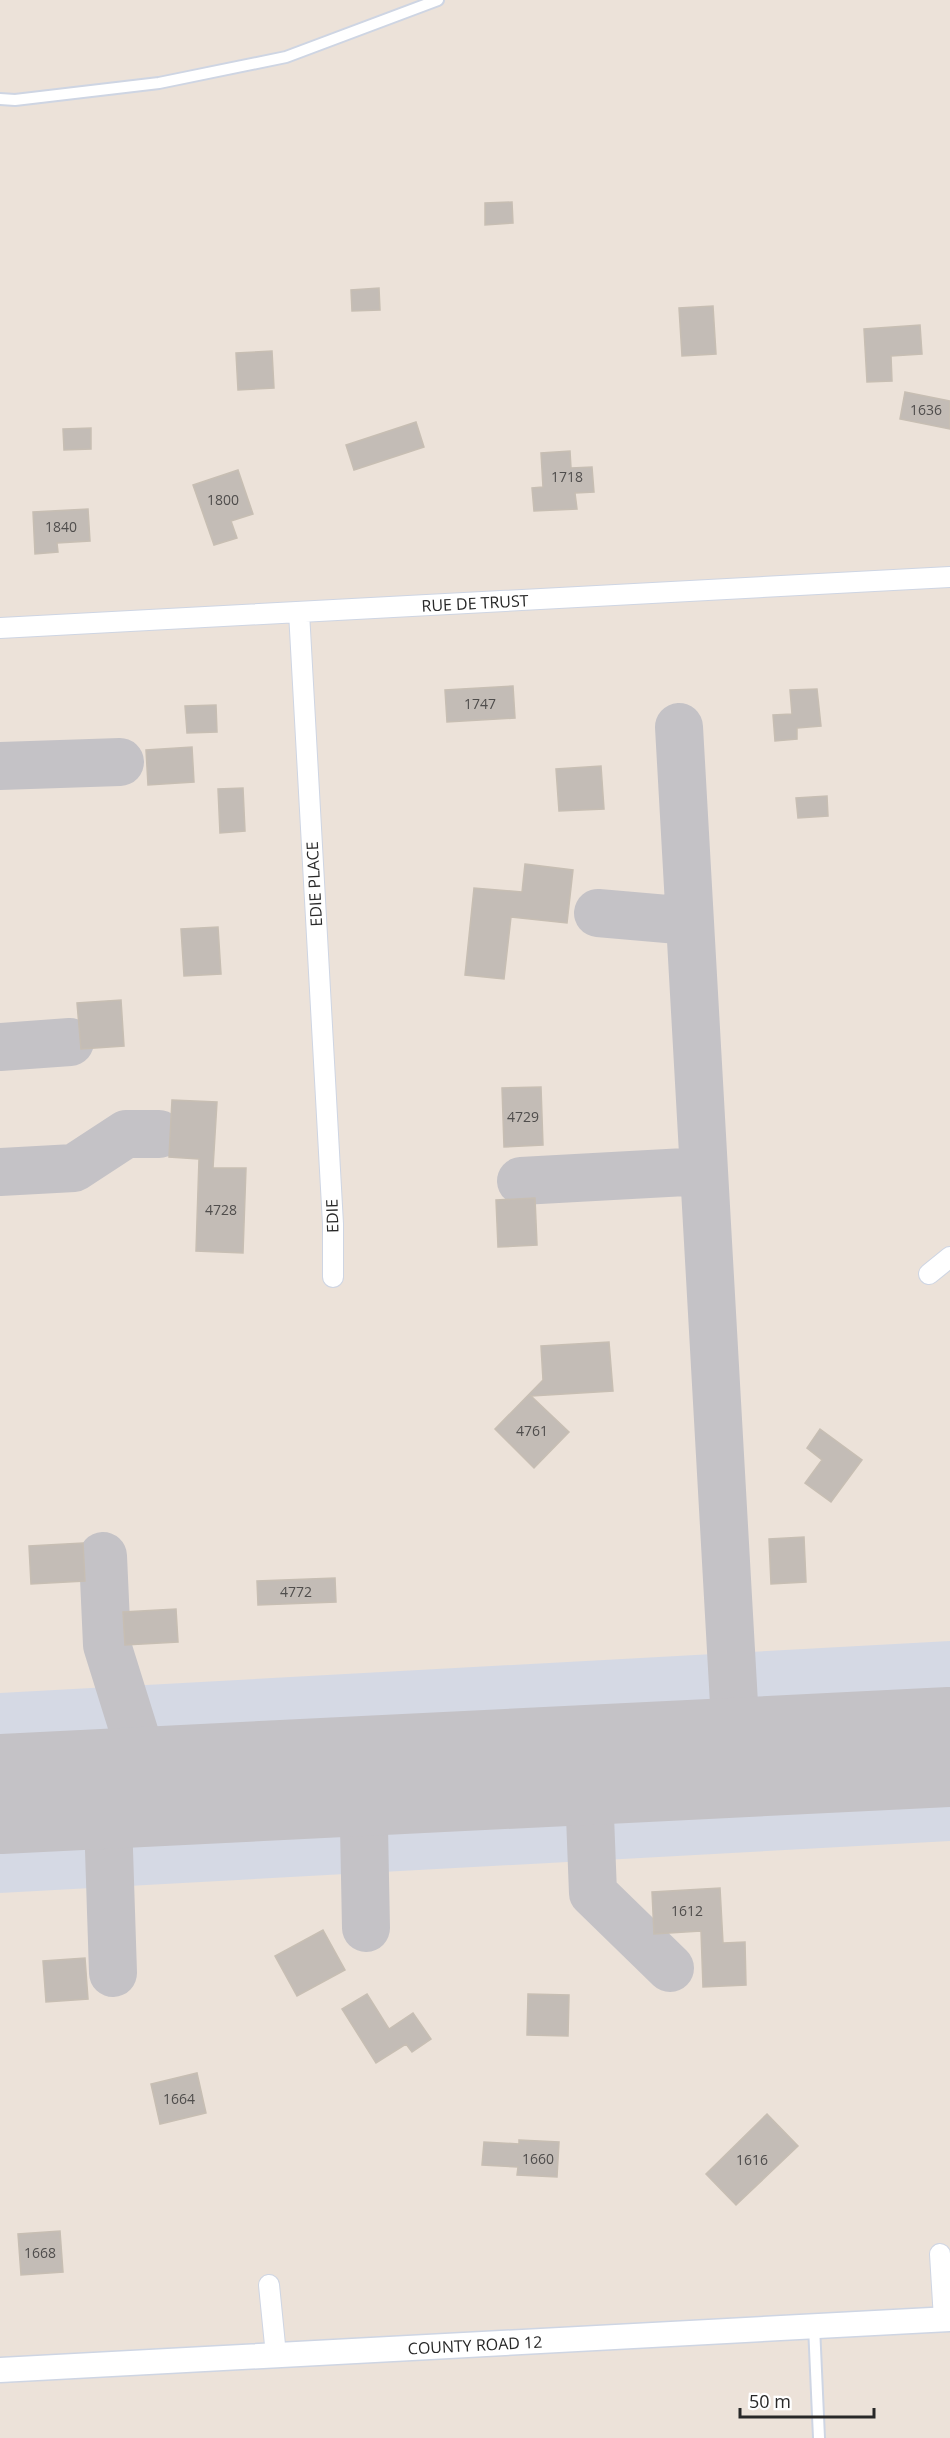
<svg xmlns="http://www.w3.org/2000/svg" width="950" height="2438" viewBox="0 0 950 2438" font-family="'Open Sans',sans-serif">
<rect width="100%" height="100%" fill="#ece2d9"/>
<path fill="#d5d9e4" d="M950,1641v200l-950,52v-200z"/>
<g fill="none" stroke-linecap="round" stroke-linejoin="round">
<path stroke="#c4c2c6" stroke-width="48" d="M679,727l58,1030
M0,766l120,-4
M598,913l92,8
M0,1047l70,-5
M0,1172l74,-4 52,-34h33
M521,1181l183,-10
M103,1556l4,89 44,141
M588,1765l5,128 77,75
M363,1776l3,152
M107,1789l6,184"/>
<path stroke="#c4c2c6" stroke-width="120" d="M0,1794l950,-47"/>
</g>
<path fill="#c3bcb6" stroke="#c7beb3" stroke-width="1.5" d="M512,202l1,21 -28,2v-22z
M379,288l1,22 -28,1 -1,-21z
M713,306l3,48 -34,2 -3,-48z
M920,325l2,29 -31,2 1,25 -25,1 -3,-53z
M272,351l2,37 -36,2 -2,-37z
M905,392l45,9v28l-50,-10z
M416,422l8,25 -70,23 -8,-25z
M91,428v21l-27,1 -1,-21z
M570,451l1,17 21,-1 2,25 -19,1 2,16 -43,2 -2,-23 11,-1 -2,-34z
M238,470l15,44 -22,7 6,17 -23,7 -21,-60z
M88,509l2,32 -33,2 1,9 -23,2 -2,-42z
M513,686l2,32 -68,4 -2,-32z
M817,689l4,37 -24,2v11l-22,2 -2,-26 19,-1 -2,-24z
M216,705l1,27 -30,1 -2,-27z
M192,747l2,35 -46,3 -2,-35z
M601,766l3,43 -45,2 -3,-42z
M243,788l2,43 -25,2 -2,-44z
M827,796l1,20 -30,2 -2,-20z
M525,864l48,6 -6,53 -56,-6 -7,62 -39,-4 9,-87 48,4z
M218,927l3,47 -37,2 -3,-47z
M121,1000l3,46 -43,3 -4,-46z
M541,1087l2,58 -39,2 -2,-59z
M172,1100l45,2 -4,66h33l-3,85 -47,-2 3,-92 -30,-2z
M535,1198l2,47 -39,2 -2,-47z
M609,1342l4,49 -82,5 38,36 -35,36 -39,-39 48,-49 -2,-34z
M820,1429l42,31 -31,42 -26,-19 17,-23 -15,-12z
M804,1537l2,45 -35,2 -2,-45z
M83,1543l2,38 -54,3 -2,-38z
M335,1578l1,24 -78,3 -1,-24z
M176,1609l2,33 -53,3 -2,-33z
M720,1888l3,55 22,-1 1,43 -43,2 -2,-56 -47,3 -2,-42z
M323,1930l22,40 -48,26 -22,-40z
M85,1958l3,41 -42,3 -3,-41z
M367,1994l22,35 24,-16 18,26 -19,13 -6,-8 -30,19 -34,-54z
M528,1994l41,1 -1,41 -41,-1z
M197,2073l9,40 -46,11 -9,-40z
M767,2114l31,32 -62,59 -30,-31z
M519,2140l40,2 -2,35 -40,-2 1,-8 -36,-2 2,-23 35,2z
M60,2231l3,41 -42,3 -3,-41z"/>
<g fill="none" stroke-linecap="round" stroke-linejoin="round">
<g stroke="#ced5e3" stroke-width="14">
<path id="service" d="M0,99l15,1 144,-17 127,-26 152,-57
M814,2326l5,112"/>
</g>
<g stroke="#ced5e3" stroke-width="22">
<path id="minor" d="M299,612l34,612v53
M0,628l950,-51
M929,1274l21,-17
M940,2254l4,65
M269,2285l7,70"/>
</g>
<g stroke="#ced5e3" stroke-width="27">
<path id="tertiary" d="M0,2370l950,-51"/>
</g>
<use href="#service" stroke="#fff" stroke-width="10"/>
<use href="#minor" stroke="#fff" stroke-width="20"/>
<use href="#tertiary" stroke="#fff" stroke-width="24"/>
</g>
<g text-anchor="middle" stroke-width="4.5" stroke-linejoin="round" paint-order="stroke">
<g font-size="14" fill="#4f4d4c">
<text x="926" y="415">1636</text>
<text x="567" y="482">1718</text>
<text x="223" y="505">1800</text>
<text x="61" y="532">1840</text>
<text x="480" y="709">1747</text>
<text x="523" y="1122">4729</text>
<text x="221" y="1215">4728</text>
<text x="532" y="1436">4761</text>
<text x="296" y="1597">4772</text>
<text x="687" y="1916">1612</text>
<text x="179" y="2104">1664</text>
<text x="538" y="2164">1660</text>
<text x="752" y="2165">1616</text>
<text x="40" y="2258">1668</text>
</g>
<g font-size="16" fill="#282828" stroke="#fff">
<text transform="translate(475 603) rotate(-3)" y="6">RUE DE TRUST</text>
<text transform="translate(314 884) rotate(-93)" y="6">EDIE PLACE</text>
<text transform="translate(332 1216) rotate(-92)" y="6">EDIE</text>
<text transform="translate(475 2345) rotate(-3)" y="6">COUNTY ROAD 12</text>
</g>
</g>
<path d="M740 2408v9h134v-9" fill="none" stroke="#282828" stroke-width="3"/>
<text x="749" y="2408" font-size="18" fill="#282828" stroke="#ffffff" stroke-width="4.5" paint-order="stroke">50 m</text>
</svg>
